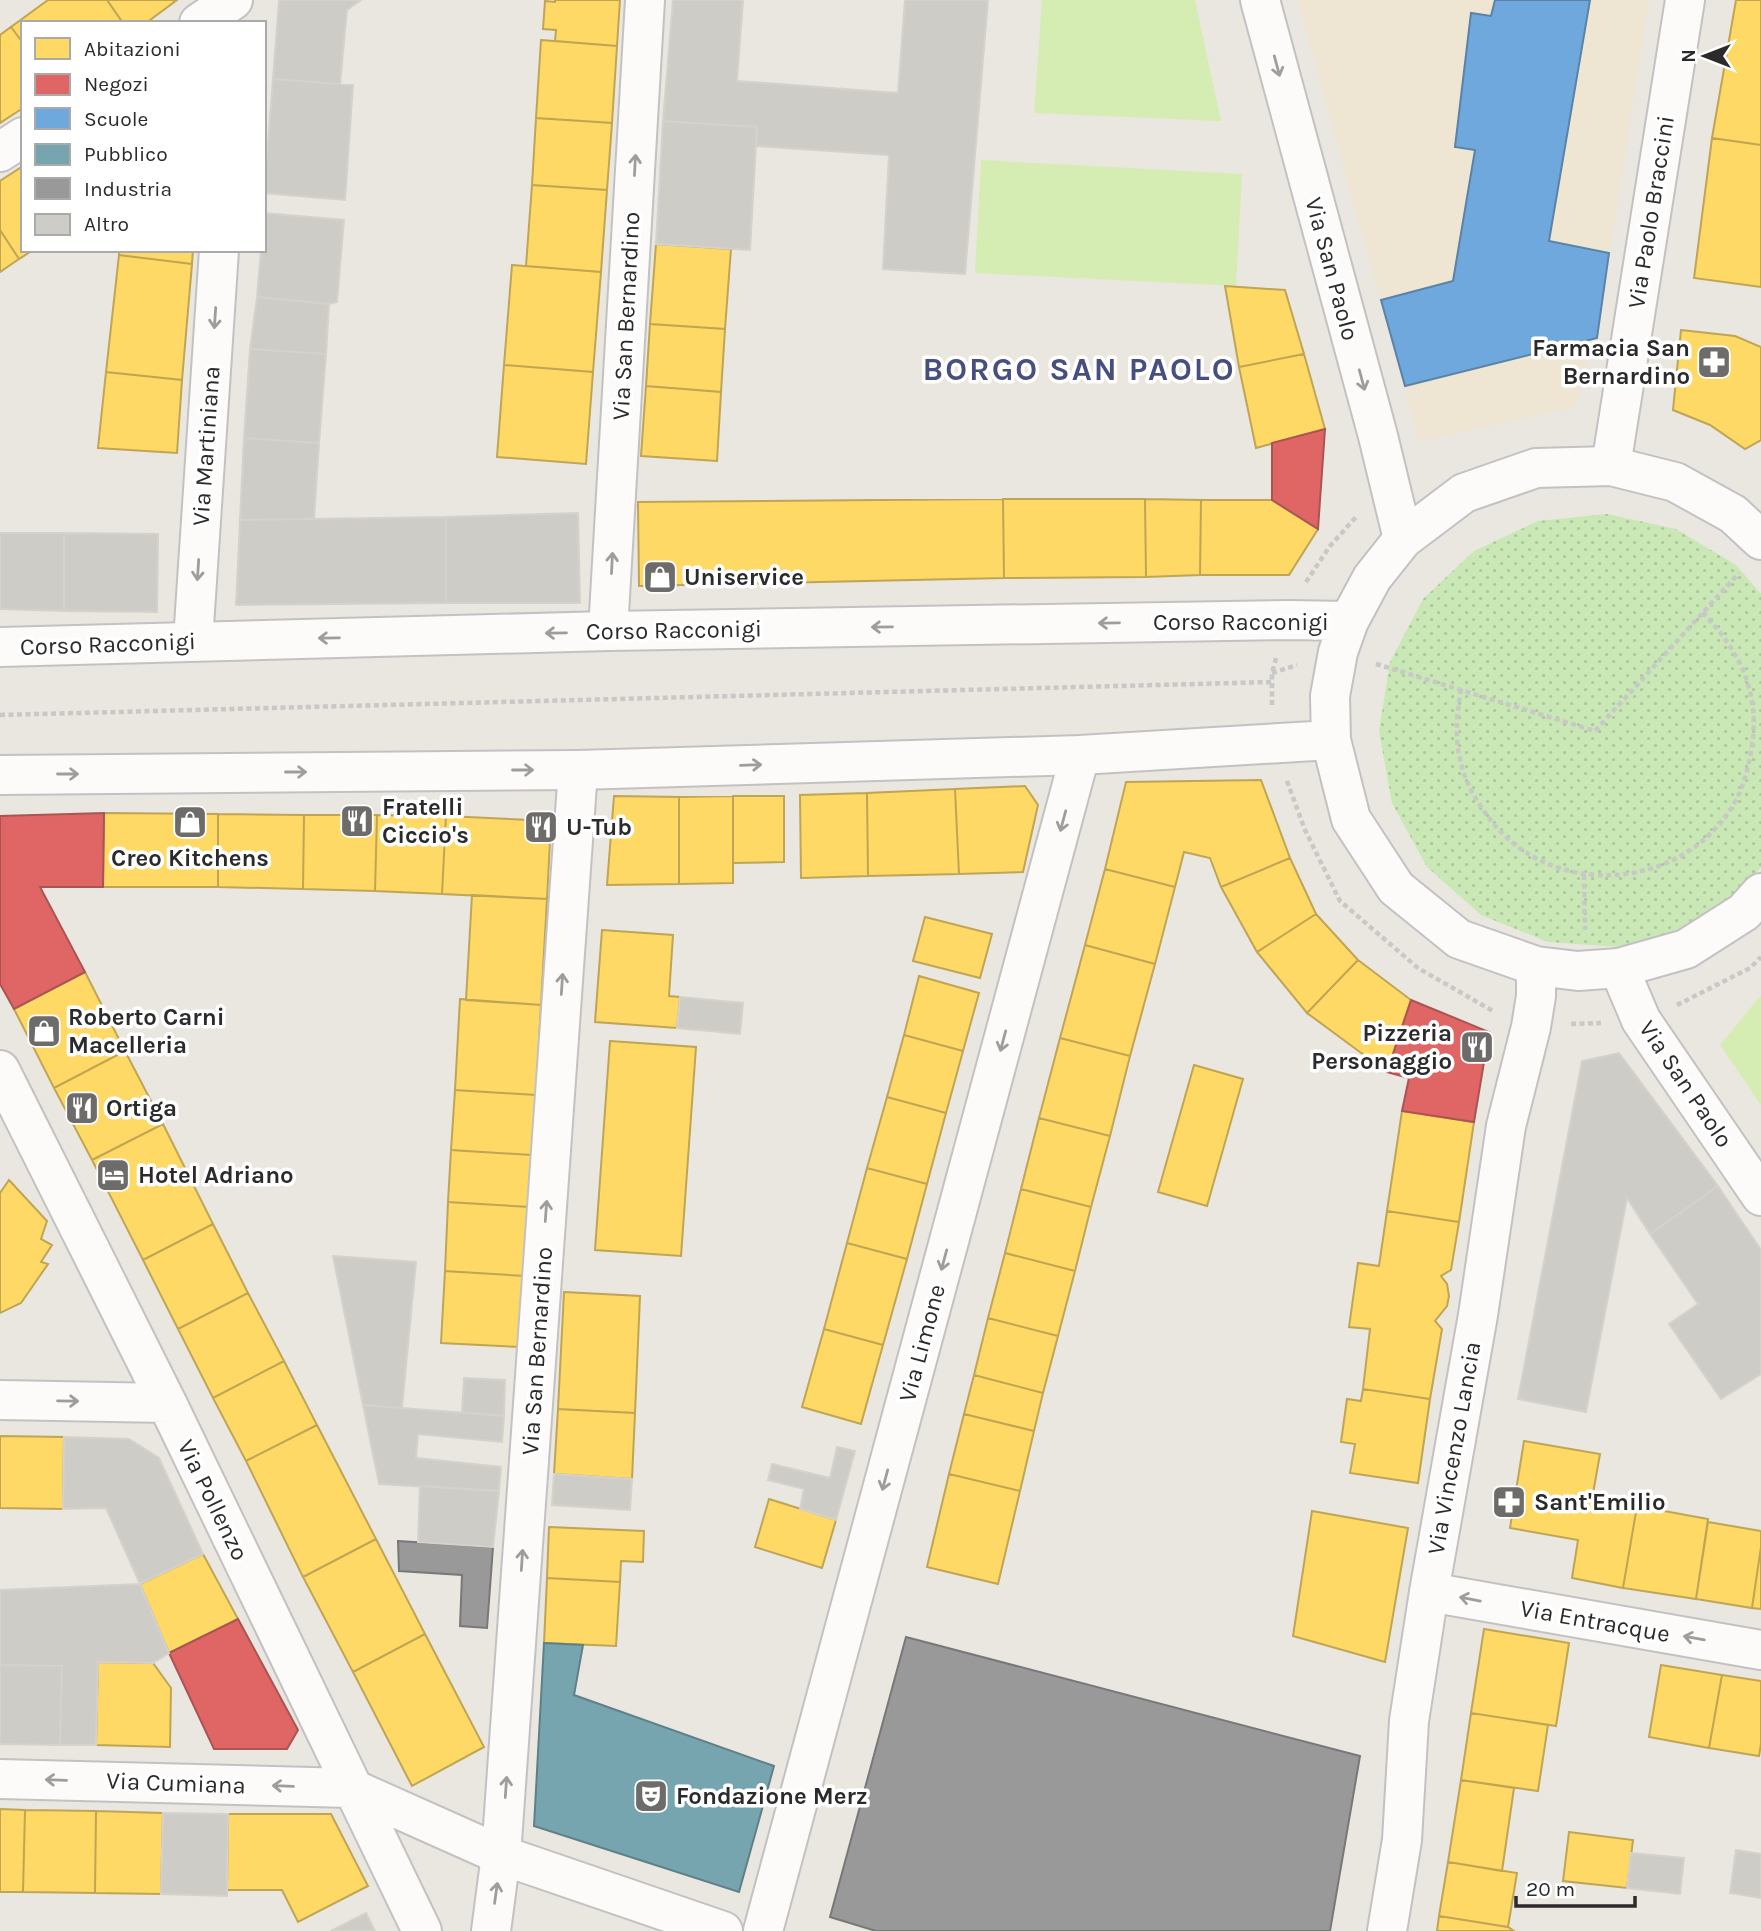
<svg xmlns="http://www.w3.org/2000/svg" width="1761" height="1931" viewBox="0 0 1761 1931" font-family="Karla,sans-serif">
<defs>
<pattern id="grass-dots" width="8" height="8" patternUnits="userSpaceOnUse" patternTransform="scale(1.75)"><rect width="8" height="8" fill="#c9e8b6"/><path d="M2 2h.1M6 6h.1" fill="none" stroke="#adc79d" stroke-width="1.8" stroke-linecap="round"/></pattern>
</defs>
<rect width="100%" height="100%" fill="#eae6e0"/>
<path fill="#eee5d3" d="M1298,0h351l-52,338 -22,69 -156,34z"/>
<path fill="url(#grass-dots)" d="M1607,514l69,15 60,36 25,29v273l-12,17 -59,42 -70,21 -72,-5 -67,-27 -54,-48 -35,-64 -13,-72 11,-69 33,-63 51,-48 64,-30z"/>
<path fill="#d5edb3" d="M1042,0h153l26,121 -187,-8z
M981,160l261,14 -6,112 -261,-13z
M1761,995v110l-41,-60z"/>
<path fill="#ffd966" stroke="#bfa554" stroke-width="2" d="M48,0h59l16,23h-100v20l-12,-16z
M107,0h70l-31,23h-23z
M555,0h65l-3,46 -62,-5 1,-11 -13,-1 2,-28 10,1z
M1736,0h25v145l-49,-7z
M11,27l12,16v65l-23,15v-88z
M541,40l76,6 -5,77 -76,-5z
M536,118l76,5 -5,67 -75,-5z
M1712,138l49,7v142l-67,-9z
M23,166v84h10l-14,9 -19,-29v-49z
M532,185l75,5 -6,82 -75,-6z
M0,230l19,29 -19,13z
M656,244l75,5 -6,80 -75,-5z
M119,250h74l-1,14 -73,-9z
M119,255l73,9 -10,116 -76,-8z
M512,265l89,7 -8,100 -89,-7z
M1225,286l60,4 19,64 -65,13z
M650,324l75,5 -4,63 -75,-6z
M1681,330l54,6 26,11v93l-16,9 -35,-24 -37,-15z
M1304,354l21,75 -69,19 -17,-81z
M504,365l89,7 -7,92 -89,-7z
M106,372l76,8 -5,73 -79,-5z
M646,386l75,6 -4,69 -76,-5z
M1003,499h142l1,78 -142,1z
M1003,499l1,79 -365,8 -1,-84z
M1145,499l56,1 -1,75 -54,2z
M1201,500h71l46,29 -29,46h-89z
M1261,780l29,78 -69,29 -11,-29 -26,-6 -9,35 -70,-18 21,-87z
M1025,786l13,19 -15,67 -64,2 -4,-85z
M955,789l4,85 -91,2 -1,-83z
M867,793l1,83 -67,2 -1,-83z
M614,796l65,1v87l-72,1z
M733,796v87l-54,1v-87z
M733,796h51v66l-51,1z
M104,813l114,1v73h-115z
M218,814l86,1 -1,74 -85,-2z
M304,815h73l-2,76 -72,-2z
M377,815l69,1 -4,78 -67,-3z
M446,816l105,5 -4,78 -105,-5z
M1290,858l26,56 -59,38 -36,-65z
M1105,869l70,18 -20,77 -70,-19z
M472,895l75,4 -6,106 -75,-5z
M1316,914l42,46 -51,53 -50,-61z
M925,917l67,17 -12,44 -67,-17z
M602,930l71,5 -4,61 11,1 -3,31 -82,-6z
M1085,945l70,19 -25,92 -70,-18z
M1358,960l53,40 -24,72 -80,-59z
M85,972l40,79 -71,37 -40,-79z
M919,976l60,17 -16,58 -59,-16z
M460,999l81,6 -5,90 -81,-5z
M904,1035l59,16 -17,62 -59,-16z
M1060,1038l70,18 -20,80 -71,-18z
M610,1041l86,6 -15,209 -86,-6z
M125,1051l38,73 -71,36 -38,-72z
M1194,1065l49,14 -36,127 -49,-14z
M455,1090l81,5 -4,60 -81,-5z
M887,1097l59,16 -19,71 -60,-16z
M1402,1111l72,11 -15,100 -72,-11z
M1039,1118l71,18 -19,71 -70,-18z
M163,1124l50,100 -70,36 -51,-100z
M451,1150l81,5 -3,52 -81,-5z
M867,1168l60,16 -20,75 -60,-16z
M9,1180l38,41 -6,18 11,6 -11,17 7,2 -27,39 -21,10v-120z
M1021,1189l70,18 -16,64 -70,-18z
M448,1202l81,5 -5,69 -79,-5z
M1387,1211l72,11 -8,48 -10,6 6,8 2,12 -2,10 -12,15 7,8 -12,70 -67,-10 7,-60 -21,-2 9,-64 21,3z
M213,1224l35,69 -70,36 -35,-69z
M847,1243l60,16 -24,86 -59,-16z
M1005,1253l70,18 -17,65 -70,-18z
M445,1271l79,5 -4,71 -79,-4z
M564,1292l76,4 -5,117 -77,-4z
M248,1293l36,68 -71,37 -35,-69z
M988,1318l70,18 -15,57 -69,-18z
M824,1329l59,16 -22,79 -59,-17z
M284,1361l33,64 -71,36 -33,-63z
M974,1375l69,18 -9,38 -70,-17z
M1363,1389l67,10 -12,84 -68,-10 5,-29 -14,-2 6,-43 14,2z
M558,1409l77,4 -3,66 -78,-5z
M964,1414l70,17 -14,60 -71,-17z
M317,1425l59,114 -73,38 -57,-116z
M0,1436l64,1 -1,72 -63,-1z
M1524,1441l76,13 -8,45 45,7 -14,82 -51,-10 6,-38 -68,-12z
M949,1474l71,17 -22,93 -71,-17z
M769,1499l67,21 -14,48 -67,-21z
M1637,1506l71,13 -12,80 -73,-11z
M1312,1511l96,17 -23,134 -92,-26z
M1708,1522l53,9v16l-9,61 -56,-9z
M549,1527l95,4 -1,31 -22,-1 -1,21 -73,-4z
M376,1539l49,95 -72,38 -50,-95z
M1761,1547v62l-9,-1z
M203,1554l35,65 -69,34 -29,-69z
M547,1578l73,4 -4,64 -72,-3z
M1484,1629l85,14 -13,83 -85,-13z
M425,1634l59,113 -72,39 -59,-114z
M98,1662l55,1 18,25 -1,59 -74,-2z
M1661,1665l61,10 -13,73 -60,-11z
M1722,1675l39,6v63l-2,12 -50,-8z
M1471,1713l77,12 -10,66 -77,-11z
M1461,1780l53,8 -12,83 -54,-9z
M0,1809l25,1 -2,82h-23z
M25,1810l71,1 -1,82 -72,-1z
M96,1811l67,2 -2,81 -66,-1z
M228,1814h103l37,72 -70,36 -16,-32h-55z
M1569,1832l64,8 -6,48 -64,-7z
M1448,1862l69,11 -9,54 -69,-11z
M1439,1916l69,11 6,4h-77z"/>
<path fill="#e06666" stroke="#aa5454" stroke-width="2" d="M1325,429l-7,100 -46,-29v-57z
M104,813l-1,74h-63l45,85 -71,37 -14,-25v-168z
M1411,1000l78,32 -15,90 -72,-11 7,-33 -22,-6z
M238,1619l60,111 -11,19h-73l-45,-96z"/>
<path fill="#6fa8dc" stroke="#5b82a7" stroke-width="2" d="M1495,0h95l-41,241 60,12 -12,85 -192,48 -24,-86 72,-19 22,-131 -20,-3 16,-134 20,3z"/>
<path fill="#76a5af" stroke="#608087" stroke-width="2" d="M544,1643l39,2 -9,50 200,71 -35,126 -205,-66z"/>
<path fill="#999" stroke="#787878" stroke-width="2" d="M398,1541l95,6 -6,81 -27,-2 2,-51 -63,-4z
M906,1637l454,119 -30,175h-454l-46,-14z"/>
<path fill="#ceccc7" stroke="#d5d2cc" stroke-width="2" d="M279,0h82l-14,10 -7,74 -67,-5z
M673,0h70l-6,81 161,12 7,-93h83l-23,274 -82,-5 6,-114 -133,-9 1,-19 -94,-6z
M273,79l80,6 -8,115 -81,-7z
M663,121l94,6 -7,123 -94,-6z
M264,213l80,7 -7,82 -8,2 -72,-7 4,-47h3z
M257,297l72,7 -3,50 -76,-5z
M250,349l76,5 -7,89 -75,-5z
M244,438l75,5 -5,76 -74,1z
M578,513l2,90h-134v-86z
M446,517v86l-210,2 4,-85z
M0,533h64v78l-64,-2z
M64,533l94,1 -1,78 -93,-1z
M680,997l63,6 -3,31 -63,-6z
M1619,1053l99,133 -68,48 -23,-36 -41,214 -68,-13 64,-338z
M1718,1186l43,64v124l-40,25 -52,-75 29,-20 -48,-70z
M333,1256l83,6 -14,146 -39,-3z
M464,1378l41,2 -1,36 -42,-4z
M363,1405l141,11 -2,26 -84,-8 -2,24 85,9 -2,24 -120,-7z
M64,1437l65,2 30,19 44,96 -63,30 -34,-76 -43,1z
M837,1447l18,4 -19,69 -36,-11 4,-20 -36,-9 4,-16 58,14z
M554,1474l78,5 -2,31 -78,-5z
M420,1486l79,5 -6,56 -75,-5z
M140,1584l29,69 -16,10 -55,-1 -2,83h-36l2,-79 -62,-1v-75z
M0,1665l62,1 -2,79 -60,-1z
M163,1813l65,1 -1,82 -66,-2z
M1736,1850l25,4v44l-31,-5z
M1631,1853l53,5 -4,36 -53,-6z
M366,1913l9,18h-44z"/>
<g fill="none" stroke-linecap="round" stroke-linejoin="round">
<g stroke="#c3c2c2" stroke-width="42">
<path id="street" d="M1260,0l118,436 25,103
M199,23l34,-23
M0,152l23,-15
M1611,466l74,-466
M608,631l37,-631
M193,641l26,-391
M1619,968l22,52 120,176
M0,1070l167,333 255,528
M0,1400l167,3
M1429,1592l332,58
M0,1779l351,9 150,67 222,76
M491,1931l10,-76 77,-1085
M763,1931l317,-1176"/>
</g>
<g stroke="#c3c2c2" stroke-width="42">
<path id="secondary" d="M1761,540l-28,-26 -58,-32 -64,-16 -75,2 -72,25 -61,46 -31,39 -23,43 -11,31 -8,44 1,44 20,79 45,69 63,51 77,27 42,5 41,-3 67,-19 58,-37 17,-19
M0,647l608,-16 679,-11 62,1
M0,775l578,-5 502,-15 251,-15
M1387,1931l15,-91 7,-119 20,-129 49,-277 28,-189 25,-99 5,-31v-30"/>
</g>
<path stroke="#c8c8c7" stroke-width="4.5" stroke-dasharray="5 3.5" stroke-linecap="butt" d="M1306,582l24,-36 26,-29
M1376,664l219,67 144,-158
M1272,673l25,-8
M1461,689c-4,25 -7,49 0,74 5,22 18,43 32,60 61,75 184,68 237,-13 13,-19 19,-43 22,-65 8,-54 -13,-95 -50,-133
M1272,705v-32l4,-15
M0,715l1272,-33
M1287,781l18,49 35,71 78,67 75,43
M1584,875l1,55
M1677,1005l73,-37 11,-11
M1571,1024l30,-1"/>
<use href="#street" stroke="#fcfbfa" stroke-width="38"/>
<use href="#secondary" stroke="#fcfbfa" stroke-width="38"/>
</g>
<defs><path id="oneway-shaft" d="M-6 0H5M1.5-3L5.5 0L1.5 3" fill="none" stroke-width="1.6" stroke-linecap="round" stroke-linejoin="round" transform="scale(1.75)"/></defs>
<g stroke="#9e9d9d">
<use href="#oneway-shaft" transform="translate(1277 66) rotate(75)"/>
<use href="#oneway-shaft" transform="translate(635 165) rotate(-87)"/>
<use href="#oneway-shaft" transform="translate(215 318) rotate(94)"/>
<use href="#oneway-shaft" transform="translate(1362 380) rotate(75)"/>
<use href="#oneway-shaft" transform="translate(612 563) rotate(-87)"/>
<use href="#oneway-shaft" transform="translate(198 570) rotate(94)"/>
<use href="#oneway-shaft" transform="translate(1109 623) rotate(179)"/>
<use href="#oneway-shaft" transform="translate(882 627) rotate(179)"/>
<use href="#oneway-shaft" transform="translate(556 633) rotate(179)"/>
<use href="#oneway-shaft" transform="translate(329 638) rotate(179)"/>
<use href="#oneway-shaft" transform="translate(751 765) rotate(-2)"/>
<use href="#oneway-shaft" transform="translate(523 770)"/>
<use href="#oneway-shaft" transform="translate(296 772)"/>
<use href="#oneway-shaft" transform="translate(68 774)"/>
<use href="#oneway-shaft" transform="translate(1063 821) rotate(105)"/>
<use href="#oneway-shaft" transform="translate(562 984) rotate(-86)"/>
<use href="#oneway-shaft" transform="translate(1003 1041) rotate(105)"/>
<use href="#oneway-shaft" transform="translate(546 1211) rotate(-86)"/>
<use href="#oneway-shaft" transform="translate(944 1260) rotate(105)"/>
<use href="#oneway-shaft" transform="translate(68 1401) rotate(1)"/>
<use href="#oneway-shaft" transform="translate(885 1480) rotate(105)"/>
<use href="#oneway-shaft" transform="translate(522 1560) rotate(-86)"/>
<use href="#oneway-shaft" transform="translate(1470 1599) rotate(-169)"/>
<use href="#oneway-shaft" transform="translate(1694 1638) rotate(-170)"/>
<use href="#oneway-shaft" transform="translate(56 1780) rotate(-178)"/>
<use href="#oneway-shaft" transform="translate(283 1786) rotate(-178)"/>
<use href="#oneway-shaft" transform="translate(506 1787) rotate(-86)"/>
<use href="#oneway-shaft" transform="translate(496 1893) rotate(-82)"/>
</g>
<defs>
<g id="pharmacy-square" transform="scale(1.75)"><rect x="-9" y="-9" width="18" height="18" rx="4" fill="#6e6c6a" stroke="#fff"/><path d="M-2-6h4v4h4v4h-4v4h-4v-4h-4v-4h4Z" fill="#fff"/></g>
<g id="shop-square" transform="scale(1.75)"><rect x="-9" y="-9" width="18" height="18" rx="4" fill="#6e6c6a" stroke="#fff"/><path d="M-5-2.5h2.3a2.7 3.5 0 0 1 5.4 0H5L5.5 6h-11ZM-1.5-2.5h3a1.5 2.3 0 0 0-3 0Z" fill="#fff"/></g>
<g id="restaurant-square" transform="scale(1.75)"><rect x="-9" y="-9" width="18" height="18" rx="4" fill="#6e6c6a" stroke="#fff"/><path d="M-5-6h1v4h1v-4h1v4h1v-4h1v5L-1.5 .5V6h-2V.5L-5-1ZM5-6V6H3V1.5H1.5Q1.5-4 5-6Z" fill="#fff"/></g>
<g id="hotel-square" transform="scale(1.75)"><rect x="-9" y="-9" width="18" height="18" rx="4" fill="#6e6c6a" stroke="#fff"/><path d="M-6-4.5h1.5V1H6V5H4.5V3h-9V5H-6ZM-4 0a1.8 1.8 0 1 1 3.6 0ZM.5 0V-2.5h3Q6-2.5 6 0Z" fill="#fff"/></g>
<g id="theatre-square" transform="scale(1.75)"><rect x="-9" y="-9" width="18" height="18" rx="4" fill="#6e6c6a" stroke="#fff"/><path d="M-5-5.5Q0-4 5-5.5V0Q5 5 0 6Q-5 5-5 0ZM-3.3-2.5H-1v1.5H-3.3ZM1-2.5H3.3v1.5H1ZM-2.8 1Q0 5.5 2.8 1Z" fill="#fff"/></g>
</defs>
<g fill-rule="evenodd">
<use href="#pharmacy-square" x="1714" y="362"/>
<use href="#shop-square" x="660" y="577"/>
<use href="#restaurant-square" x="357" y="821"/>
<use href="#shop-square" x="190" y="822"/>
<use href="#restaurant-square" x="541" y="827"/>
<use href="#shop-square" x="44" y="1031"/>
<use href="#restaurant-square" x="1477" y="1047"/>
<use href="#restaurant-square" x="82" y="1108"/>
<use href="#hotel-square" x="113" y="1175"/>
<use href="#pharmacy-square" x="1509" y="1502"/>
<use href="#theatre-square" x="651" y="1796"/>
</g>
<g text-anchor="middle" stroke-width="7" stroke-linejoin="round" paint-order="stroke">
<g font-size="24" fill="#2b2b2b" stroke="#fff">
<text transform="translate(1651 212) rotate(-81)" y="8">Via Paolo Braccini</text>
<text transform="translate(1332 269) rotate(75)" y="8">Via San Paolo</text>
<text transform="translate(626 316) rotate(-87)" y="8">Via San Bernardino</text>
<text transform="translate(206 446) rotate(-86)" y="8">Via Martiniana</text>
<text x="1241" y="630">Corso Racconigi</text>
<text transform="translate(674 630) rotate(-1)" y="8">Corso Racconigi</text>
<text transform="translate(108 644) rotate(-2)" y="8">Corso Racconigi</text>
<text transform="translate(1686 1084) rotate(56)" y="8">Via San Paolo</text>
<text transform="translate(922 1343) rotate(-75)" y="8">Via Limone</text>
<text transform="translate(537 1351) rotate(-86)" y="8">Via San Bernardino</text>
<text transform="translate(1454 1448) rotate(-80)" y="8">Via Vincenzo Lancia</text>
<text transform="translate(213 1500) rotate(64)" y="8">Via Pollenzo</text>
<text transform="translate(1595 1621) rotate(10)" y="8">Via Entracque</text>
<text transform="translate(176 1783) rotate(2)" y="8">Via Cumiana</text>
</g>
<g font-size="24" font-weight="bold" fill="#2b2b2b" stroke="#fff" text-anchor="start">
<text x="1690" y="356" text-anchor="end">Farmacia San<tspan x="1690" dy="28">Bernardino</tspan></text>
<text x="684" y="585">Uniservice</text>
<text x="382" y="815">Fratelli<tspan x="382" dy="28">Ciccio's</tspan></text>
<text x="566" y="835">U-Tub</text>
<text x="190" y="866" text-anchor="middle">Creo Kitchens</text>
<text x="68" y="1025">Roberto Carni<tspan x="68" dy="28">Macelleria</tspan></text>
<text x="1452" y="1041" text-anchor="end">Pizzeria<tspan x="1452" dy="28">Personaggio</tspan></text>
<text x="106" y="1116">Ortiga</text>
<text x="138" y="1183">Hotel Adriano</text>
<text x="1534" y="1510">Sant'Emilio</text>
<text x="676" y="1804">Fondazione Merz</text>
</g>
<g font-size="32" font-weight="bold" letter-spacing="2" fill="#474f80" stroke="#fff">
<text x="1079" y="380">BORGO SAN PAOLO</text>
</g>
</g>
<rect x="21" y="21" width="245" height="231" fill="#ffffff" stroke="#aaaaaa" stroke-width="2"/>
<rect x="35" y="38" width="35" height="21" fill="#ffd966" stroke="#aaaaaa" stroke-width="2"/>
<text x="84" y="56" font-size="21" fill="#2b2b2b">Abitazioni</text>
<rect x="35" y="74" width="35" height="21" fill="#e06666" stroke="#aaaaaa" stroke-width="2"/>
<text x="84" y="91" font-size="21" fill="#2b2b2b">Negozi</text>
<rect x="35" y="108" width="35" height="21" fill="#6fa8dc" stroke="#aaaaaa" stroke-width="2"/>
<text x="84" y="126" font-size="21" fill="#2b2b2b">Scuole</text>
<rect x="35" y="144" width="35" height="21" fill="#76a5af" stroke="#aaaaaa" stroke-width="2"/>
<text x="84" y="161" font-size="21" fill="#2b2b2b">Pubblico</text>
<rect x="35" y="178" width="35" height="21" fill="#999999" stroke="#aaaaaa" stroke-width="2"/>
<text x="84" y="196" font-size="21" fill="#2b2b2b">Industria</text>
<rect x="35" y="214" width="35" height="21" fill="#ceccc7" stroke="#aaaaaa" stroke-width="2"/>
<text x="84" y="231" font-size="21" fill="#2b2b2b">Altro</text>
<g transform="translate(1705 56) rotate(270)" stroke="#ffffff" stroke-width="5" paint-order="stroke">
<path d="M0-5L12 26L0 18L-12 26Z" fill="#2b2b2b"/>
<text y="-10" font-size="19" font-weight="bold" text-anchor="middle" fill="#2b2b2b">N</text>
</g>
<path d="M1516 1896v10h119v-10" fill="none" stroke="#2b2b2b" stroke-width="3.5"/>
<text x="1526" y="1896" font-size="21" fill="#2b2b2b" stroke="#ffffff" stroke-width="5" paint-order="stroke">20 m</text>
</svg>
